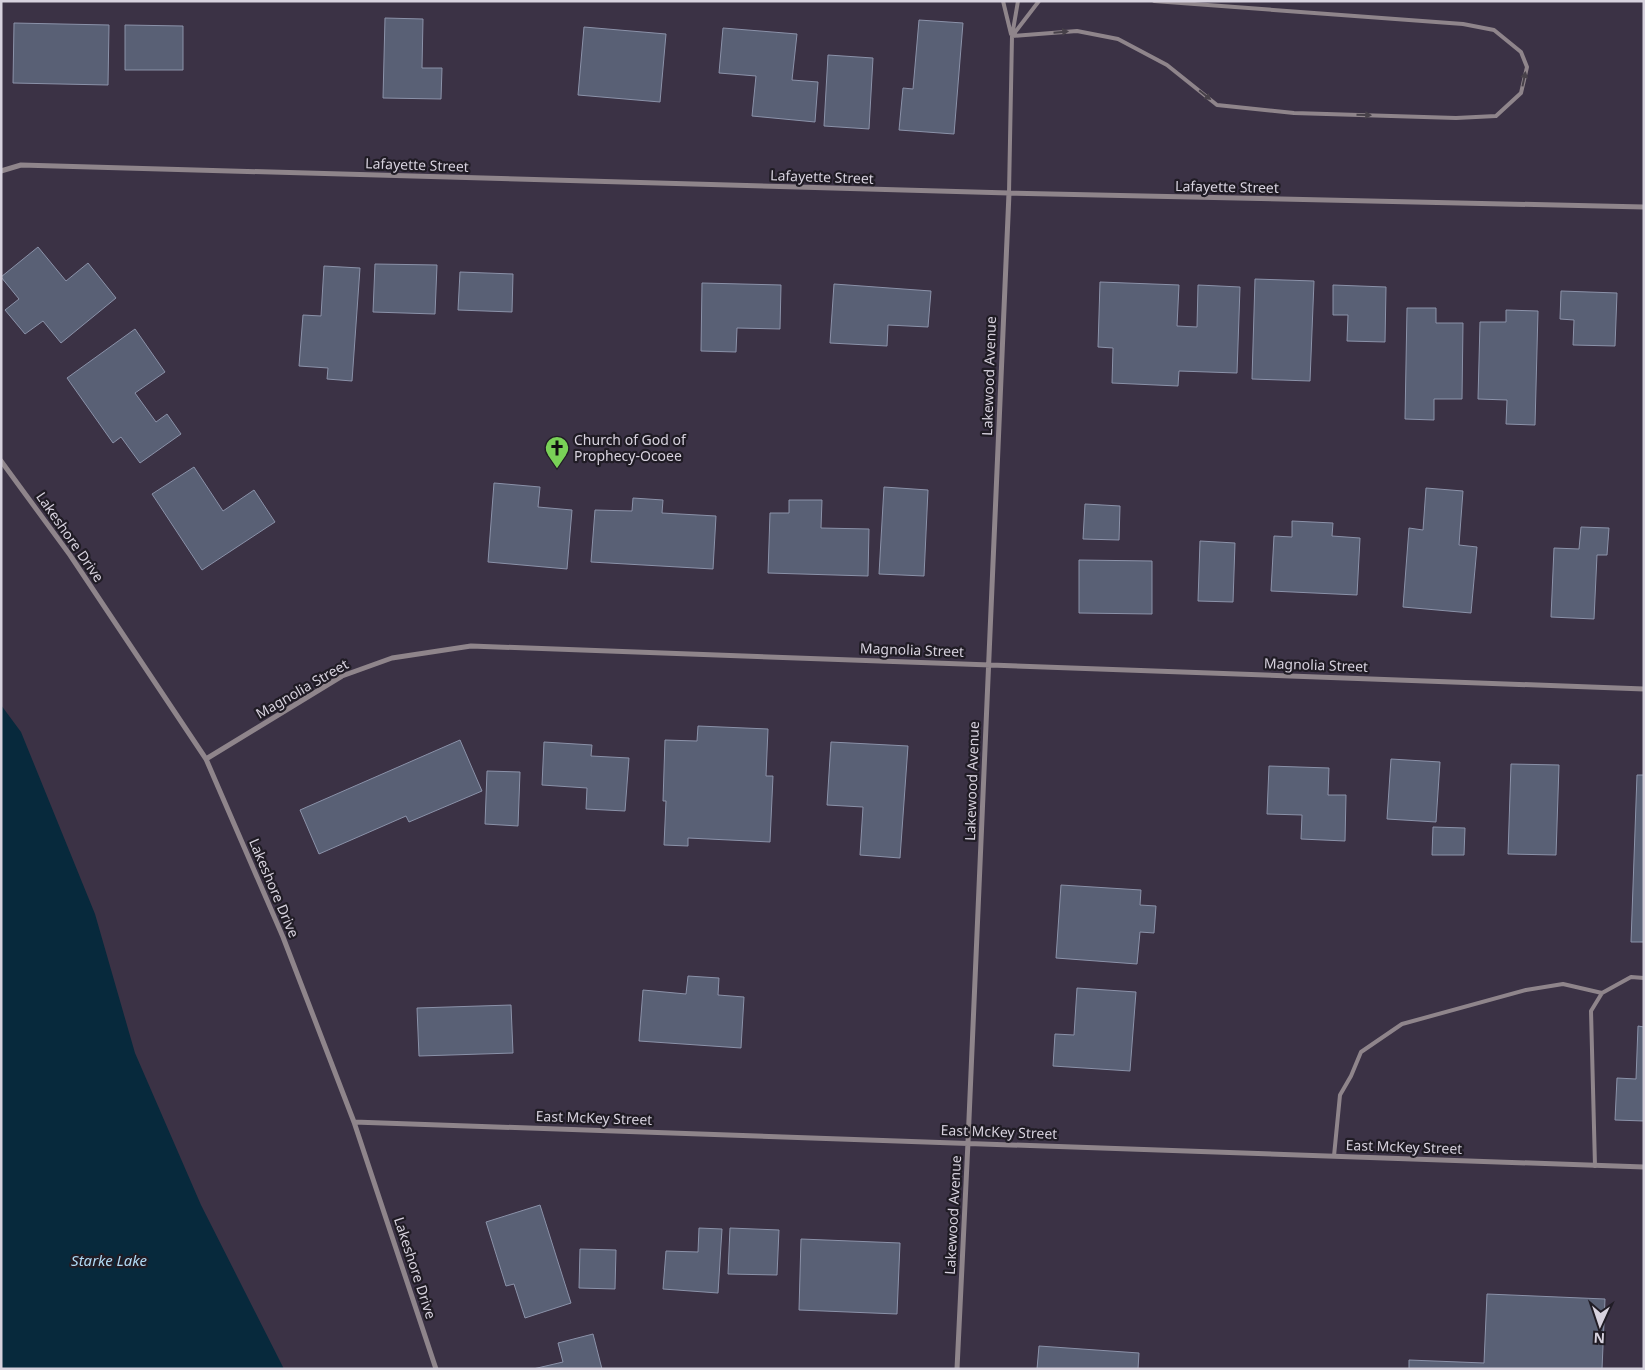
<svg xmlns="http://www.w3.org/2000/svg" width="1645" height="1370" viewBox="0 0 1645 1370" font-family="'Noto Sans',sans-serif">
<rect width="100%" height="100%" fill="#3b3245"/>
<path fill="#07293c" d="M1,705l20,27 74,182 40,139 66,152 83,164h-283z"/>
<path fill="#596075" stroke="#8b92a9" d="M385,18l38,1 -1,49h20l-1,31 -58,-1z
M919,20l44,3 -9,111 -55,-4 4,-42 10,1z
M14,23l95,2 -1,60 -95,-2z
M125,25l58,1v44h-58z
M584,27l82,7 -6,68 -82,-7z
M723,28l74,6 -5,46 26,2 -3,40 -63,-6 4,-40 -37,-3z
M828,55l45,3 -4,71 -45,-3z
M38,247l28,34 22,-18 28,35 -55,45 -18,-22 -18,13 -20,-24 14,-11 -18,-22z
M375,264l62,1 -2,49 -62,-2z
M324,266l36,2 -8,113 -25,-2 1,-11 -29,-2 4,-51 18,1z
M460,272l53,2 -1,38 -54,-2z
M1255,279l59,2 -4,100 -58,-2z
M1100,282l79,3 -2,41 20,1 1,-42 42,2 -3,86 -58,-2 -1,15 -66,-3 1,-35 -15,-1z
M702,283l79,2 -1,44 -43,-1 -1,24 -35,-1z
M834,284l97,7 -3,36 -40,-2 -1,21 -57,-3z
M1333,285l53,2 -1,55 -38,-1 1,-26h-15z
M1561,291l56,2 -2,53 -42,-1 1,-25 -14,-1z
M1407,308h29v15h27l-1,76h-28v21l-29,-1z
M1506,310l32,1 -3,114 -29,-1 1,-24 -29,-1 2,-77h26z
M135,329l30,43 -30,21 21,29 11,-8 14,20 -41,29 -19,-26 -8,6 -46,-65z
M194,467l29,44 31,-21 21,32 -73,48 -50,-76z
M494,483l46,4 -2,20 34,3 -5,59 -79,-7z
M884,487l44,3 -4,86 -45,-2z
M1426,488l37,3 -4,54 18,2 -6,66 -68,-6 6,-79 14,2z
M633,498l30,2 -1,13 54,3 -3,53 -122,-7 4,-52 37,1z
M789,500h33l-1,28 48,1 -1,47 -100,-3 2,-60h19z
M1085,504l35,2 -1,34 -36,-1z
M1292,521l41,2 -1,13 28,2 -3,57 -86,-4 3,-55 18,1z
M1581,527l28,1 -2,27h-10l-3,64 -43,-2 3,-69 25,1z
M1200,541l35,2 -2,59 -35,-1z
M1079,560l73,1v53l-73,-1z
M698,726l70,3 -2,47h7l-3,66 -82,-4v8l-24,-1 2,-44h-3l2,-61 32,1z
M460,740l22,51 -73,31 -3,-6 -87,38 -19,-44z
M544,742l48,3 -1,11 38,2 -4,53 -39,-2 1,-21 -45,-3z
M831,742l77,4 -8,112 -40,-3 3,-48 -36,-2z
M1391,759l49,3 -4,60 -49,-3z
M1511,764l48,1 -3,90 -48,-1z
M1269,766l60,2 -1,27h18l-1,46 -44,-2 1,-24 -35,-1z
M487,771l33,1 -2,54 -33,-2z
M1637,775h7v167h-13z
M1433,827l32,1 -1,27h-32z
M1061,885l80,5 -1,15 16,1 -2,27 -14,-1 -3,32 -81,-6z
M688,976l31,2 -1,17 26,2 -3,51 -102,-7 4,-51 43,4z
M1077,988l59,4 -6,79 -77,-5 2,-32 19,1z
M511,1005l2,48 -94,3 -2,-48z
M1638,1026l6,1v94l-29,-1 2,-42 19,1z
M540,1205l31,98 -46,15 -11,-34 -8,2 -20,-64z
M699,1228l23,1 -4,64 -55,-4 3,-38 32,1z
M730,1228l49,2 -2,45 -49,-1z
M801,1239l99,4 -3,71 -98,-4z
M580,1249l36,1 -1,39 -36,-1z
M1487,1294l118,5 -3,70h-193v-9l75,3z
M593,1334l9,35h-69l30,-7 -5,-19z
M1039,1346l100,7 -1,16h-101z"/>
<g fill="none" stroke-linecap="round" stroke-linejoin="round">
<path stroke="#8f858b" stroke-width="4" d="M1003,1l8,33
M1013,35l26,-34
M1012,36l65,-5 41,8 49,26 50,40 77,8 162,5 40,-2 25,-23 6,-26 -6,-15 -27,-22 -31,-6 -309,-23
M1009,193l3,-157 6,-35
M1334,1156l6,-61 11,-19 10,-24 41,-28 124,-34 37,-6 39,9
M1595,1166l-4,-155 11,-18 29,-16 13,1"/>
<path stroke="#8f858b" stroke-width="5" d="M1,171l20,-6 988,28 635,14
M1,461l69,94 136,204 77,178 71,185 82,247
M206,759l136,-83 50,-18 79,-12 1173,43
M354,1122l1290,45
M957,1369l11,-227 41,-949"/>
</g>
<defs><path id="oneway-solid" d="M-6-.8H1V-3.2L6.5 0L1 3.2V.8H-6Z" transform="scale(1.25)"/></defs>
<g fill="#474149">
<use href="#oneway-solid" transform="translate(1061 32) rotate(-5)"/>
<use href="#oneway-solid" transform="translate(1524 79) rotate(-78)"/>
<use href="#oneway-solid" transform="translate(1205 95) rotate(39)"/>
<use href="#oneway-solid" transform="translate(1364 115) rotate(2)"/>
</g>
<defs>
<g id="church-pin" transform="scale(1.25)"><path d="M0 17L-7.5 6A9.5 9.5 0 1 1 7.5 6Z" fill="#79d157" stroke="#201c25"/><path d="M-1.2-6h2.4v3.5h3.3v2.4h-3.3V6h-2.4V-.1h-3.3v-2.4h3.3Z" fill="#111"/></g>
</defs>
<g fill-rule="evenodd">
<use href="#church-pin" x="557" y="448"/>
</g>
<g text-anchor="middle" stroke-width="4.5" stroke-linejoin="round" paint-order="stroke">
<g font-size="14" fill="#d7d2de" stroke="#201c25">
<text transform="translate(417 165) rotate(2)" y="5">Lafayette Street</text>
<text transform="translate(822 177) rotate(2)" y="5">Lafayette Street</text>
<text transform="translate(1227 187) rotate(1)" y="5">Lafayette Street</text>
<text transform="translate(989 376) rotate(-88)" y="5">Lakewood Avenue</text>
<text transform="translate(70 537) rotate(55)" y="5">Lakeshore Drive</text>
<text transform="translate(912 650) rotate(2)" y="5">Magnolia Street</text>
<text transform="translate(1316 665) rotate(2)" y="5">Magnolia Street</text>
<text transform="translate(302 689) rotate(-30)" y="5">Magnolia Street</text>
<text transform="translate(972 781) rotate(-88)" y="5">Lakewood Avenue</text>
<text transform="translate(274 888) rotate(67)" y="5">Lakeshore Drive</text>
<text transform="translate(594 1118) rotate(2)" y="5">East McKey Street</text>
<text transform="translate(999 1132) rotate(2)" y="5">East McKey Street</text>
<text transform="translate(1404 1147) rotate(2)" y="5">East McKey Street</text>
<text transform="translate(953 1215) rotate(-87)" y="5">Lakewood Avenue</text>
<text transform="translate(415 1268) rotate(72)" y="5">Lakeshore Drive</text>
</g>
<g font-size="14" fill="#d7d2de" stroke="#201c25" text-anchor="start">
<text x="574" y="445">Church of God of<tspan x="574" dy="16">Prophecy-Ocoee</tspan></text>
</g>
<g font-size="15" font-style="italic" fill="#b0d9f4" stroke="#201c25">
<text x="109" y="1266">Starke Lake</text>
</g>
</g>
<rect width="1645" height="1370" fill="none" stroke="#d7d2de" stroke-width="5"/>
<g transform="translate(1600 1325) rotate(183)" stroke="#201c25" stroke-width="4" paint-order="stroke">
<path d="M0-4L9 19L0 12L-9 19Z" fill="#d7d2de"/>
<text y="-8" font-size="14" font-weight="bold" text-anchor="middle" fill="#d7d2de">N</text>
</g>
</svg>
